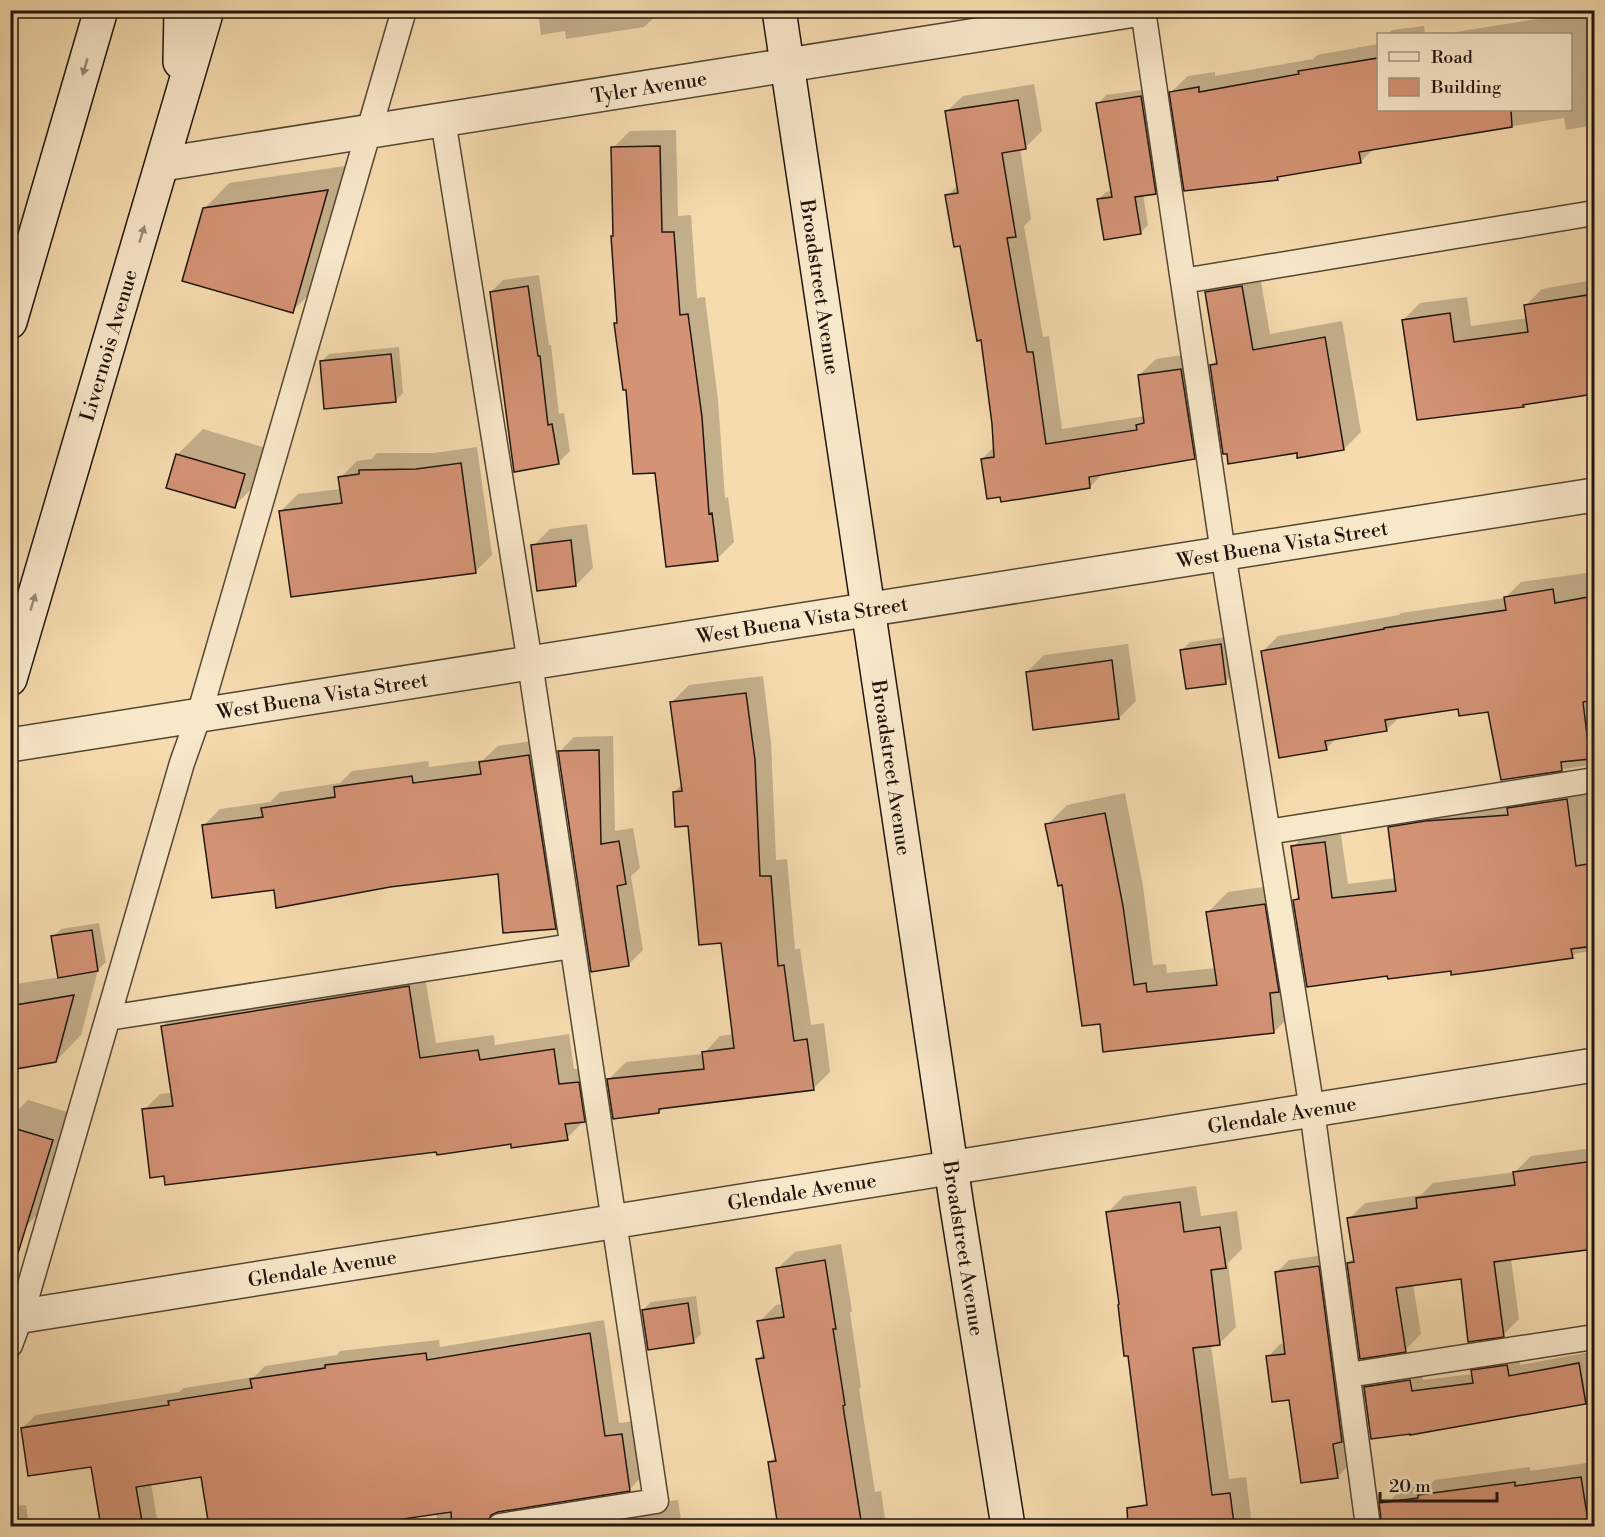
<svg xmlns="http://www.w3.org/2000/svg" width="1605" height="1537" viewBox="0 0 1605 1537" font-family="'Libre Bodoni',serif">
<rect width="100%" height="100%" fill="#f5dbae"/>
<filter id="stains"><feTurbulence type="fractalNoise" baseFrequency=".00333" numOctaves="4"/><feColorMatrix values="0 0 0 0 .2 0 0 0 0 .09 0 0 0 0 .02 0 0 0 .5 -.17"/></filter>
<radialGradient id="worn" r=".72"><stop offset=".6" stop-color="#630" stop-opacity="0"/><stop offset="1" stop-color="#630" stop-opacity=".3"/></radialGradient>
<path fill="#0003" d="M538,10h123v1l-17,16 -78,12 -1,-8 -24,4z
M1555,10h39v115l-28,5 -2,-12 -189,30 -15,14 -79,12 -4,4 -106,-86 17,-16 27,-4v4l98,-17 4,-4 61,-11v66h192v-76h-127l106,-17z
M1424,26l1,8h-37l4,-4z
M1034,84l8,47 -17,17h-5l11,71 -7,7 19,111 6,-1 13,93 83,-13 -6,-41 17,-16 41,-6 13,88 -16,17 -91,15 -13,14 -108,-28 12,-12 -12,-109 -20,-94 -15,-48 11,-11 -12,-73 17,-16z
M1149,89l14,96 -8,8 -12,1 5,31 -8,8 -42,-33 8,-8 6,-1 -14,-87 8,-9z
M676,130l2,86 13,-1 6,83 8,-1 13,103 7,98 3,-1 6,45 -17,17 -61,-88 -28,-83 -13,-64 4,-3 -7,-84 3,-3 -2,-86 17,-17z
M352,165l-34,121 -26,25 -88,-102 25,-26z
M1259,270l11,64 72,-13 19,111 -17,17 -46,3 -87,-87 6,-5 -11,-68 17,-17z
M539,275l10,70h2l8,69 5,-1 6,38 -12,12 -67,-171 12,-12z
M1594,280v112l-69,12 -2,2 -120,-86 17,-17 47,-6 4,29 56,-8 -2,-12 17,-17z
M399,347l4,46 -8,8 -74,-39 8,-8z
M203,429l66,20 -9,32 -26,25 -57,-51z
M477,447l15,108 -17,17 -194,-61 17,-17 43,-5 -1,-11 17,-17 15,-2 5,-6h57z
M587,524l6,44 -17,17 -43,-39 17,-17z
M1594,572v188l-4,5 -88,14 -13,-69 -30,-2 -58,8 -15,14 -49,7 -11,12 -63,-98 15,-15 121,-21 2,-2 104,-15 16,-16z
M1228,637l5,37 -8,8 -43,-32 8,-8z
M1128,644l8,57 -17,17 -92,-46 17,-17z
M763,676l8,66 5,118 11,-1 8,90h5l11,76 13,-2 6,49 -17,17 -149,18 -5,5 -50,-33 17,-17 77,-8 17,-18 14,-2 -12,-93 -32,-116 -16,-33 8,-8 -10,-82 17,-17z
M613,736l2,95 18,-3 7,40 -9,8 12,74 -14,14 -70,-212 15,-15z
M546,739l25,172 -16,16 -55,-55 -225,16 -71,-63 16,-16 50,-7 10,-10 60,-9 12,-12 76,-10 1,6 54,-7 15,-14z
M1594,782v168l-19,4 -3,2 -120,13 -158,-69 6,-5 -7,-48 15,-16 32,-3 8,56 48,-6 -6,-50 16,-16z
M1125,793l18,93 10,79 13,-1 1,9 49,-5 -9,-55 21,-21 56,-8 10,128 -20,20 -173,-9 -54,-198 20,-20z
M99,923l7,39 -8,8 -17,65 -25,26 -46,8v-84l50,-8 -7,-40 8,-8z
M424,971l12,72 58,-8 1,10 74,-11 5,35 20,-2 6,38 -33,33 -129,12 -294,-40 16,-16 13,-1 -10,-67 16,-16z
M28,1100l49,15 -27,87 -25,25 -15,-4v-105z
M1594,1148v106h-3l-1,-6 -79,11 8,60 -16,16 -41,-58 -49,7 8,50 -16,16 -57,-87 7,-6 -6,-38 16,-16 56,-8 12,-12 82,-11 16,-16z
M1196,1186l5,30 36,-5 5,38 -14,14 8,64 -17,17 -8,1 18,134 17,-2 6,49h-101l-21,-172 -23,-141 17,-17z
M841,1244l11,67 -2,2 11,74 -2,2 16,103 6,-1 5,35h-110l-1,-5 3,-4 -9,-54 7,-7 -19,-96 7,-7 -5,-31 17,-17 8,-1 -6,-36 17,-16z
M1331,1254l19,210 -13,13 -69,-120 12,-13 5,-1 -9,-70 13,-13z
M696,1296l5,38 -8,8 -50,-32 8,-8z
M604,1320l15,103 16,-2 8,54 -13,14 -130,21 -1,4 16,12h-77l-2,-14 -234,-37 -51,8 7,43h-56l-10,-60 -70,-38 14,-13 143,-23 5,-4 70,-11 11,-11 72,-11 3,-4 99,-11 1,7z
M1590,1352l4,26v15l-9,10 -174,31 -46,-46 12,-12 44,-7 2,11 50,-6v-3l12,-12 34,-5 1,11z
M1594,1462v64h-203l-3,-23 15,-16 28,-3 4,-4 95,-13v4z
M678,1500l4,26h-163z
M26,1505l3,21h-19v-19z"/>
<path fill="#d49375" stroke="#20150e" stroke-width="1.5" d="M1378,58v52h133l1,17 -153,25 2,11 -84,14 1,3 -94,11 -15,-99 30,-5v5l100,-18 -1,-3z
M1141,96l15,98 -21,3 6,37 -37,6 -7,-41 15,-2 -16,-94z
M1018,100l8,49 -24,4 14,84 -9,1 20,114h6l13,92 91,-14 -1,-5 8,-2 -6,-48 43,-6 14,90 -106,18 1,11 -89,14 -1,-5 -13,2 -6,-40 13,-2 -2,-33 -11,-84 -4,1 -17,-95 -6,1 -9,-52 13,-2 -13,-82z
M660,146l2,86h12l6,83 8,-1 14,103 7,97 3,-1 6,48 -52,6 -11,-94 -22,1 -7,-84h-3l-9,-67h3l-6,-87h2l-2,-89z
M328,190l-35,123 -111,-32 21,-73z
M528,286l10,70h2l8,69 4,-1 7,40 -45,8 -24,-180z
M1242,286l11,64 72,-13 19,113 -47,8v-5l-69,11 -1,-10h-4l-13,-89 7,-1 -12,-72z
M1594,294v100l-71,11 1,2 -107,13 -15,-100 48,-7 4,29 74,-10 -4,-27z
M391,354l5,48 -72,7 -4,-48z
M176,454l69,20 -10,34 -69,-20z
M461,463l15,110 -185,24 -12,-86 63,-8 -4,-26 21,-3v-4l57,-1z
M571,540l5,46 -39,5 -6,-46z
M1553,589l2,14 39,-7v104l-11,2 7,57 -29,3 1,9 -61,9 -13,-68 -29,4 -1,-7 -73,11 2,11 -62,10 2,9 -48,8 -18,-107 123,-22v-1l122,-18 -2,-13z
M1221,644l5,40 -40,5 -6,-39z
M1112,660l7,59 -86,11 -7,-58z
M746,693l9,67 5,116h11l7,90 6,-1 10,76 13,-2 7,51 -155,19v4l-46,6 -6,-40 97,-10 -2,-17 32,-4 -13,-105 -22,2 -11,-119 -13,1 -2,-35 9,-1 -12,-89z
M599,750l2,94 18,-3 7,43 -9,2 12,80 -38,6 -33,-221z
M529,755l27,174 -53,4 -5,-59 -108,13 -114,21 -2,-18 -62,8 -10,-73 61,-8 -2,-9 74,-11 -1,-10 78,-11 1,7 68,-9 -2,-12z
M1567,799l9,67 18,-3v83l-23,3 2,9 -84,12 -38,5v-4l-63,8 -1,-3 -80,11 -14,-87 6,-1 -8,-53 34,-4 7,56 64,-7 -8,-64 37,-6 83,-6 -1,-7z
M1105,813l18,93 11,79 12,-2 1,9 70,-7 -11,-73 59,-8 14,88 -9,1 4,40 -171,19 -3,-28 -18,2 -20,-141 -4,1 -13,-62z
M92,930l6,41 -40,7 -7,-42z
M409,986l11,72 58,-8 2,10 74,-11 5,35 20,-2 6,40 -20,2 3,16 -57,8v-4l-74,11 -1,-3 -271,33 -1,-9 -14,2 -8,-69 31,-3 -12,-80z
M74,995l-18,67 -46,8v-64z
M10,1127l43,13 -35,113 -8,-1z
M1594,1161v88l-100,13 10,75 -36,5 -7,-63 -65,9 10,64 -46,7 -13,-96 7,-1 -7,-44 70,-10 -1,-10 99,-13 -2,-13z
M1180,1202l4,30 36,-5 6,41 -15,2 9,75 -27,3 19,147 18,-2 4,31 -18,3h-88l-1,-19 20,-3 -19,-149h-4l-6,-51 1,-1 -13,-92z
M825,1260l11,69h-3l12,76 -2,1 19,121h-84l-10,-65 8,-1 -20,-102 8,-1 -7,-37 27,-4 -8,-49z
M1319,1266l23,176 -9,2 5,34 -37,5 -12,-83 -17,2 -6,-46 19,-2 -10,-82z
M688,1303l6,40 -46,7 -6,-40z
M590,1333l15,103 17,-2 8,57 -132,21 -7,3 -5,12h-34l-1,-15 -103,15h-139l-8,-50 -65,10 7,40h-42l-10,-60 -63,9 -7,-48 148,-23 -1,-4 84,-13 -2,-9 75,-11v-3l101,-12 1,7z
M1579,1363l7,41 -176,31v-1l-39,5 -7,-52 46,-7 2,11 61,-8 -2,-13 36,-5 2,11z
M1581,1477l8,50h-207l-3,-24 39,-5v-3l97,-13v4z
M634,1519l2,8h-49z"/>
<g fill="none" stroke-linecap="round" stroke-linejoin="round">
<g stroke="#554636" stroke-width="27">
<path id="lane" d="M1143,10l80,543 89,557 56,416
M443,120l87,543 126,838 -156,25
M1183,281l411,-68
M1268,832l326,-52
M108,1018l464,-72
M10,1345l11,-29 161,-553 17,-48 205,-705
M1348,1375l246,-38"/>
</g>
<g stroke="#554636" stroke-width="36">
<g id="street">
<path id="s1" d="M163,164l972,-154"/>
<path id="s2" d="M10,745l1584,-250"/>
<path id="s3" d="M10,1318l1584,-253"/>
</g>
</g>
<g stroke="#20150e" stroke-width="36">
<g id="secondary">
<path id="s4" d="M779,10l178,1197 51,319"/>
<path d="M180,62l1,-52"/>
<path d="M10,322l91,-312"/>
<path id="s5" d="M10,679l197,-669"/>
</g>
</g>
<use href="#lane" stroke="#f8e8ca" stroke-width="24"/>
<use href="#street" stroke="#f8e8ca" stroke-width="33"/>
<use href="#secondary" stroke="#f8e8ca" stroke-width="33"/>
</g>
<defs><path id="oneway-solid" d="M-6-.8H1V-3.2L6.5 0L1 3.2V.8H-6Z" transform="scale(1.5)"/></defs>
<g fill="#978975">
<use href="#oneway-solid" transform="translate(85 67) rotate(106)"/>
<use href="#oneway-solid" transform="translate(142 234) rotate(-73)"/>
<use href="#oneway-solid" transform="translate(33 602) rotate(-73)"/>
</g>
<g text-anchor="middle" stroke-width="6" stroke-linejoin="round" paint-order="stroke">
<g font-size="20" fill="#20150e" stroke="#f8e8ca">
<text dy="7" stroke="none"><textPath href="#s1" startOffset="492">Tyler Avenue</textPath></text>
<text dy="7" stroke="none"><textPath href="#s4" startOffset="280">Broadstreet Avenue</textPath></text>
<text dy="7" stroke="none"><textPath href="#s5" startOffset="348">Livernois Avenue</textPath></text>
<text dy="7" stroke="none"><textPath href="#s2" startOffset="1288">West Buena Vista Street</textPath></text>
<text dy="7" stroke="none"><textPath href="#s2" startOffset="802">West Buena Vista Street</textPath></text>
<text dy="7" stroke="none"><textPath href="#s2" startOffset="316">West Buena Vista Street</textPath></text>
<text dy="7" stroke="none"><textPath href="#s4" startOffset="766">Broadstreet Avenue</textPath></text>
<text dy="7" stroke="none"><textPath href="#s3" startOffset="1288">Glendale Avenue</textPath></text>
<text dy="7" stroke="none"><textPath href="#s3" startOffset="802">Glendale Avenue</textPath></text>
<text dy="7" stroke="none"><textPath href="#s4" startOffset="1252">Broadstreet Avenue</textPath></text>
<text dy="7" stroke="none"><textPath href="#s3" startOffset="316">Glendale Avenue</textPath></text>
</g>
</g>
<rect width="1605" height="1537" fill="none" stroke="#f5dbae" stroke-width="36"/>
<rect x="12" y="12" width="1581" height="1513" fill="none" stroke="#20150e" stroke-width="3"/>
<rect x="18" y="18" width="1569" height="1501" fill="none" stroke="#20150e" stroke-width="1.5"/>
<rect x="1377" y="33" width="195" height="78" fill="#f8e8ca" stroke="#a2947f" stroke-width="1.5"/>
<rect x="1389" y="52" width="30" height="9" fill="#f8e8ca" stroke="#a2947f" stroke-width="1.5"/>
<text x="1431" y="63" font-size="18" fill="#20150e">Road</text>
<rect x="1389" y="78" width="30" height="18" fill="#d49375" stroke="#a2947f" stroke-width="1.5"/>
<text x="1431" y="93" font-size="18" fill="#20150e">Building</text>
<path d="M1380 1492v9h117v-9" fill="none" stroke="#20150e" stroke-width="3"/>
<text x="1389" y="1492" font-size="18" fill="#20150e" stroke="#f8e8ca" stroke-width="4.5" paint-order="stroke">20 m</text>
<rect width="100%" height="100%" filter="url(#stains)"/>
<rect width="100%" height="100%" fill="url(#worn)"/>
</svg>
